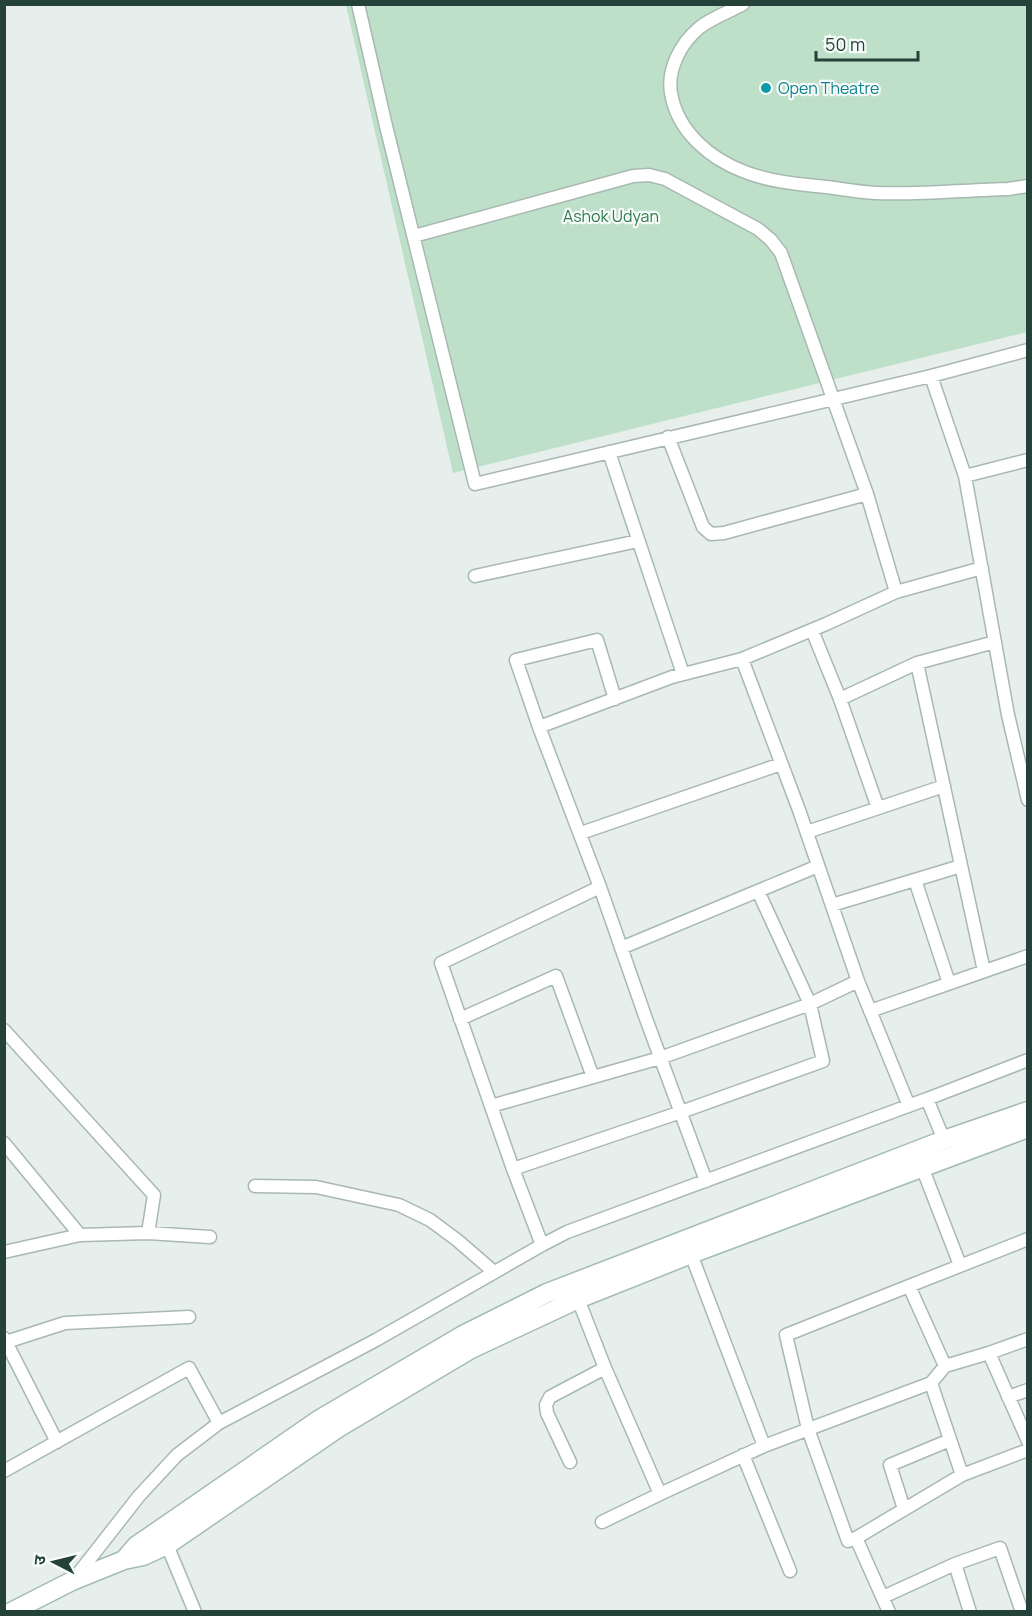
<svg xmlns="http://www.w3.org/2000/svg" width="1032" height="1616" viewBox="0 0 1032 1616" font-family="Manrope,'Noto Sans Devanagari',sans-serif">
<rect width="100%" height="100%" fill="#e6efeb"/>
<path fill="#bfe0c8" d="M346,5h681v327l-574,141z"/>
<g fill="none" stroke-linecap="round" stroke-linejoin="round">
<g stroke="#a8b8b2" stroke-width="15">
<path id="minor" d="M358,4l28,122 89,358 456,-108 34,100 63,-16
M743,4c-14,8 -32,14 -44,24 -18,15 -32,41 -28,65 6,38 39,66 74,79 26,10 54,12 81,15 16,2 33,5 50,6 42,2 90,-3 132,-4l20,-3
M414,236l219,-60 16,-1 16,4 93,50 13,11 10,13 86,241 29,98
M931,376l97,-26
M668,437l35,90 8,7 13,-1 143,-39
M609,452l74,222
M965,476l43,239 20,85
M475,576l163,-35
M812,630l28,69 77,-36
M742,659l84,-35 70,-32 86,-24
M840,699l38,109
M539,727l-23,-67 81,-20 18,59
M807,832l137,-46
M581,833l200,-69
M915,880l34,103
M600,887l45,129 61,165
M832,905l129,-39
M621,948l197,-82
M984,971l-67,-308 78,-21
M870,1011l158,-55
M460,1019l96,-43 37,101
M4,1030l150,165 -6,38
M491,1106l169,-48 150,-54 -52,-113
M944,1140l-17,-41 101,-39
M4,1143l76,92
M922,1167l38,98
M513,1169l168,-57 142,-51 -13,-57 48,-23
M255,1186l61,1 83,18 31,15 27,20 37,32
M542,1245l-29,-76 -72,-206 159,-76 -61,-160 133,-50 70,-18 57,151 59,171 51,125
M4,1252l76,-17 68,-2 62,4
M691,1254l73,192
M578,1299l27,69 55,126 104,-48 167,-63 31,92 66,-25
M4,1338l53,104
M6,1342l59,-19 124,-6
M989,1353l39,-14
M945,1366l44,-13 39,88
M931,1383l14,-17 -36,-80 119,-47
M1008,1397l20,-7
M743,1455l47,116
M570,1462l-23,-49 -1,-8 4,-8 55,-29
M4,1471l185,-103 30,55
M904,1509l-14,-44 60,-25
M602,1522l58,-28
M856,1538l-8,3 -40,-112 -22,-94 123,-49
M167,1545l28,67
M955,1564l45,-16 22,64
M74,1579l65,-83 38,-41 42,-32 157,-83 166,-95 25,-13 360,-133
M883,1597l72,-33 15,48
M889,1612l-33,-74 106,-63"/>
</g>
<g stroke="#a4bbb3" stroke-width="21">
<path id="secondary" d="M124,1560l12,-14 184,-127 143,-84 84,-42 397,-153 84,-29
M11,1612l61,-31 52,-21 19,-4 24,-11 171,-117 133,-79 107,-50 113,-45 337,-126"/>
</g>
<use href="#minor" stroke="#fff" stroke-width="12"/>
<use href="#secondary" stroke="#fff" stroke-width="18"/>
</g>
<circle fill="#0f9aa8" stroke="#f7fbf9" stroke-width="2" cx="766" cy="88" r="6"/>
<g text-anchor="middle" stroke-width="4.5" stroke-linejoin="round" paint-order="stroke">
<g font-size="16" fill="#0d838f" stroke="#f7fbf9" text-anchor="start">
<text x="778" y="94">Open Theatre</text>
</g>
<g font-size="16" fill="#2d7a4b" stroke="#f7fbf9">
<text x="611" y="222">Ashok Udyan</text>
</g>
</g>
<rect width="1032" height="1616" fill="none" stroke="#24423a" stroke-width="12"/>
<g transform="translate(54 1562) rotate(277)" stroke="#f7fbf9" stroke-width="4.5" paint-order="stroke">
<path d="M0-4.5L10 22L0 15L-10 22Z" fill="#24423a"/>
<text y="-9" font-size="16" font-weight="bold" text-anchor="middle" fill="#24423a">उ</text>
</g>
<path d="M816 51v9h102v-9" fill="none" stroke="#24423a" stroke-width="3"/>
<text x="825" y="51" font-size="18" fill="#24423a" stroke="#f7fbf9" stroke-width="4.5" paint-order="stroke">50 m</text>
</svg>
